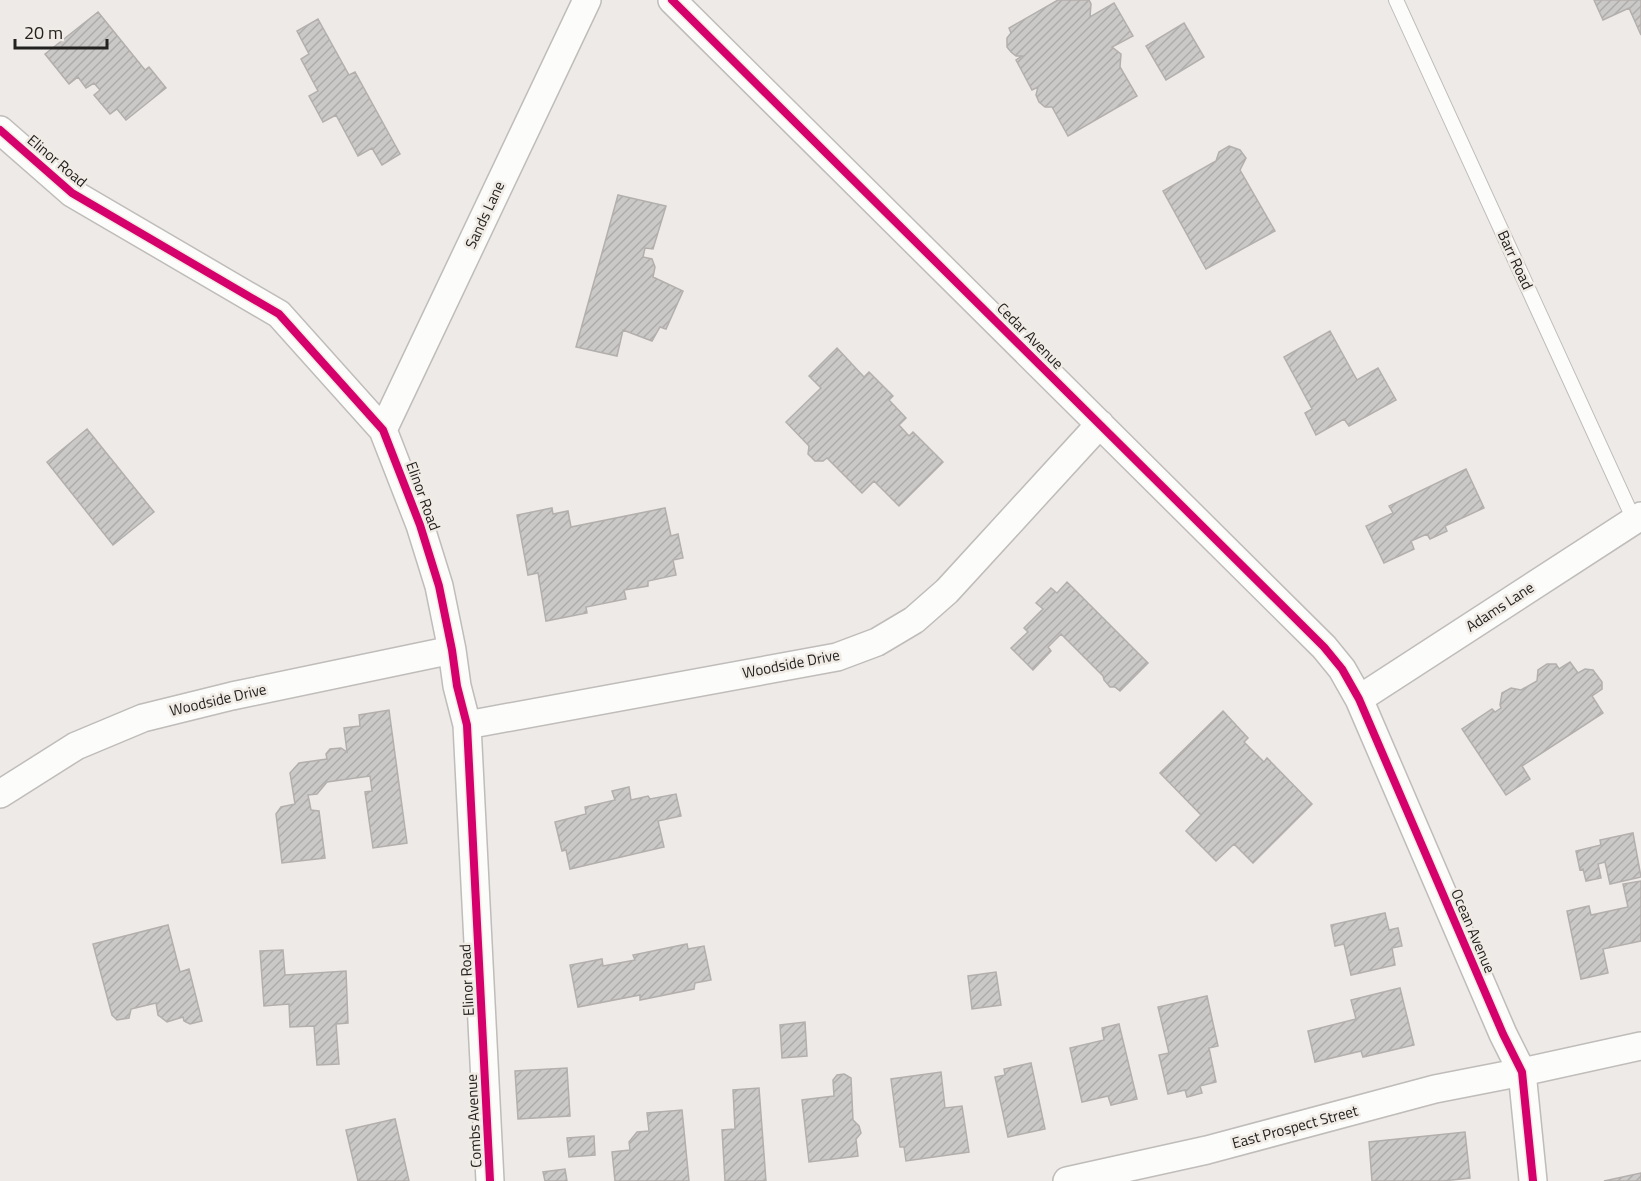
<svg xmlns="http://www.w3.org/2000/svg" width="1641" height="1181" viewBox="0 0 1641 1181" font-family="'Titillium Web',sans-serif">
<defs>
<pattern id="building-hatch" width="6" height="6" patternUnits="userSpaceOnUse" patternTransform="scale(1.5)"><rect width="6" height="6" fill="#cbc9c7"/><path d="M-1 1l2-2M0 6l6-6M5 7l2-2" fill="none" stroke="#aeacab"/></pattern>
</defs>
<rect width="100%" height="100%" fill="#edeae7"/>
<path fill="url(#building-hatch)" stroke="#b2afad" stroke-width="1.5" d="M1058,0h31l2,4 -1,13 24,-14 19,33 -21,11 9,7 -1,13 17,29 -69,40 -16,-29h-7l-6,-5 -3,-7 2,-8 -6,3 -16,-30 6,-4h-6l-5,-4 -4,-5v-9l4,-5 -2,-5z
M1594,0h47v35l-12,-27 -26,12z
M98,12l47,58 4,-3 17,21 -40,32 -9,-11 -7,5 -16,-19 6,-5 -6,-7 -8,5 -8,-11 -9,7 -24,-30z
M318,19l31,56 6,-3 45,82 -18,11 -10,-17 -14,8 -22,-41 -13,7 -14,-26 9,-5 -17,-32 8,-5 -12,-23z
M1184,23l20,34 -38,23 -20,-34z
M1229,146l11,4 6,8 -6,12 35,61 -69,38 -43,-78 53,-30 3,-9z
M618,195l48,11 -13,43 -8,-1 -2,9 9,2 3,8 -2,10 30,14 -17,38 -6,-2 -8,14 -29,-11 -6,26 -41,-9z
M1330,331l27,49 21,-12 18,32 -47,26 -5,-7 -28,16 -11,-22 7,-4 -28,-52z
M837,348l27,29 5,-5 24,24 -4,4 17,18 -7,7 10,11 4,-4 30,30 -44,44 -25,-25 -12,12 -35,-35 -4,3h-8l-7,-7 1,-8 -23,-24 35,-34 -12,-12z
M87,429l67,83 -41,33 -66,-83z
M1466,469l18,39 -39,18 2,5 -17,8 -3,-5 -16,7 3,8 -30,14 -18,-37 27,-13 -4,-7z
M552,508l1,6 15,-3 3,16 94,-19 6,28 7,-2 5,24 -10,2 3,15 -28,6v5l-24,4 2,9 -40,8 1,6 -41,8 -8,-48 -10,2 -11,-60z
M1067,582l81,81 -28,28 -5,-4h-5l-6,-7 -1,-4 -42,-42 -13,13 3,4 -18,19 -22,-22 17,-16 -4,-4 19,-19 -7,-6 15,-15 6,5z
M1570,662l8,11 7,-4 8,1 9,12v7l-10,7 11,17 -81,53 8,13 -24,16 -44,-66 30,-20 3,3 6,-4 -1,-3 2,-12 9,-5 10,2 16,-9 1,-11 9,-6h9l3,5z
M389,710l18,133 -34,5 -8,-56 7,-1 -2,-15 -43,6 -10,12 -9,1 3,15 8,1 6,47 -43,5 -6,-49 5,-7 14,-3 -5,-31 9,-10 28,-4 -1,-5 4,-5 11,-1 6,4 -3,-24 16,-2 -1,-11z
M1223,711l25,27 -4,4 20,20 3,-4 45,46 -59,59 -19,-19 -18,17 -30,-30 15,-16 -41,-42z
M629,787l2,13 17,-4 2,3 26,-5 5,22 -23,5 6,26 -94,22 -4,-19 -4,1 -7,-29 31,-8 -1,-7 30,-7 -3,-9z
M1633,833l8,44 -31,7 -5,-22 -7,2 3,14 -15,3 -3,-12 -3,1 -4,-19 25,-6 -1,-5z
M1641,881v60l-38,8 5,24 -27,6 -14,-68 22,-5 2,9 37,-8 -5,-23z
M1385,913l4,17 9,-2 4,18 -10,2 3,17 -44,10 -7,-31 -9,2 -4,-21z
M168,925l12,47 9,-3 13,52 -12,3 -6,-3 -1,-4 -16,5 -9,-7 -2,-12 -25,6 -2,9 -12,2 -5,-5 -19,-71z
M687,944l1,5 16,-3 7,34 -16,3 -1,6 -54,11v-5l-62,12 -8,-42 32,-6 1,7 32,-6 -2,-5z
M283,950l2,25 61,-4 2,52 -12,1 3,40 -22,1 -3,-39 -24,1 -1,-23 -25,2 -4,-55z
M996,972l5,33 -29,4 -4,-33z
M1400,988l14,57 -51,12 -2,-6 -46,11 -7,-31 48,-12 -5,-19z
M1207,996l11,50 -9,2 7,34 -16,4 2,7 -15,4 -2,-7 -17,4 -9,-39 10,-2 -11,-46z
M805,1022l2,34 -25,2 -2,-33z
M1119,1024l18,75 -26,6 -3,-9 -26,6 -12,-54 34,-8 -2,-12z
M1031,1063l14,66 -37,8 -13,-60 10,-2 -1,-6z
M567,1068l3,48 -52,3 -3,-48z
M941,1072l4,36 17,-2 7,46 -63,9 -2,-14h-4l-9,-68z
M844,1074l7,4 2,42 6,6 2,7 -5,6 2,17 -49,6 -7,-62 32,-4 -1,-16 4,-5z
M759,1088l7,93h-41l-3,-51 13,-1 -2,-39z
M682,1110l7,71h-74l-3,-29 18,-2 -1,-8 8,-10 12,-1 -2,-18z
M395,1119l14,62h-51l-12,-51z
M1465,1132l5,46 -27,3h-71l-3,-39z
M594,1136l1,19 -26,2 -2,-19z
M565,1169l2,12h-22l-2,-9z
M1641,1173v8h-37z"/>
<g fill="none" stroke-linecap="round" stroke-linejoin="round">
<g stroke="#bfbcba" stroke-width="16">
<path id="lane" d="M1396,0l238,520"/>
</g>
<g stroke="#bfbcba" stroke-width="30">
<path id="street" d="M672,0l652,647 18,22 17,30 144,335 19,38 11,109
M0,130l72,63 207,121 104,116 37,95 19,61 13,64 5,36 10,39 23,456
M383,430l204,-430
M1359,699l282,-183
M467,725l370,-68 40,-15 37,-22 33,-29 153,-167
M0,794l76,-48 67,-28 89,-22 220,-46
M1067,1181l140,-31 228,-61 87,-17 119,-26"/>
</g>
<use href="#lane" stroke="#fcfcfb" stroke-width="14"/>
<use href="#street" stroke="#fcfcfb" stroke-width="27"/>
<g stroke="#f0ebe4" stroke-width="11">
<path id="cycleway" d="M672,0l652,647 18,22 17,30 144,335 19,38 11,109
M0,130l72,63 207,121 104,116 37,95 19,61 13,64 5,36 10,39 23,456"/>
</g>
<use href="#cycleway" stroke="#d6006c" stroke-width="8"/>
</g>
<g text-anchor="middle" stroke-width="5" stroke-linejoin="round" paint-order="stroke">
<g font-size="15" fill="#242220" stroke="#f0ebe4">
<text transform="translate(57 161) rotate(40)" y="5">Elinor Road</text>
<text transform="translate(485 215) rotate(-65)" y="5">Sands Lane</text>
<text transform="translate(1515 260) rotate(65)" y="5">Barr Road</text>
<text transform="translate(1030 336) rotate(45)" y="5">Cedar Avenue</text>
<text transform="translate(423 496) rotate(70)" y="5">Elinor Road</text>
<text transform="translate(1500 607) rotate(-33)" y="5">Adams Lane</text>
<text transform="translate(791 664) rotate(-11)" y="5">Woodside Drive</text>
<text transform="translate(218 700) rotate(-13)" y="5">Woodside Drive</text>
<text transform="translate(1473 931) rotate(67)" y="5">Ocean Avenue</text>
<text transform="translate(467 980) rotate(-93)" y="5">Elinor Road</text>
<text transform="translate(474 1121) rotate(-93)" y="5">Combs Avenue</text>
<text transform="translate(1295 1127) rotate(-15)" y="5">East Prospect Street</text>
</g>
</g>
<path d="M15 39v9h92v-9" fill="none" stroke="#242220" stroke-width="3"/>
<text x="24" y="39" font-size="18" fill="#242220" stroke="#f0ebe4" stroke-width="4.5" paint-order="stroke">20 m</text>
</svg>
